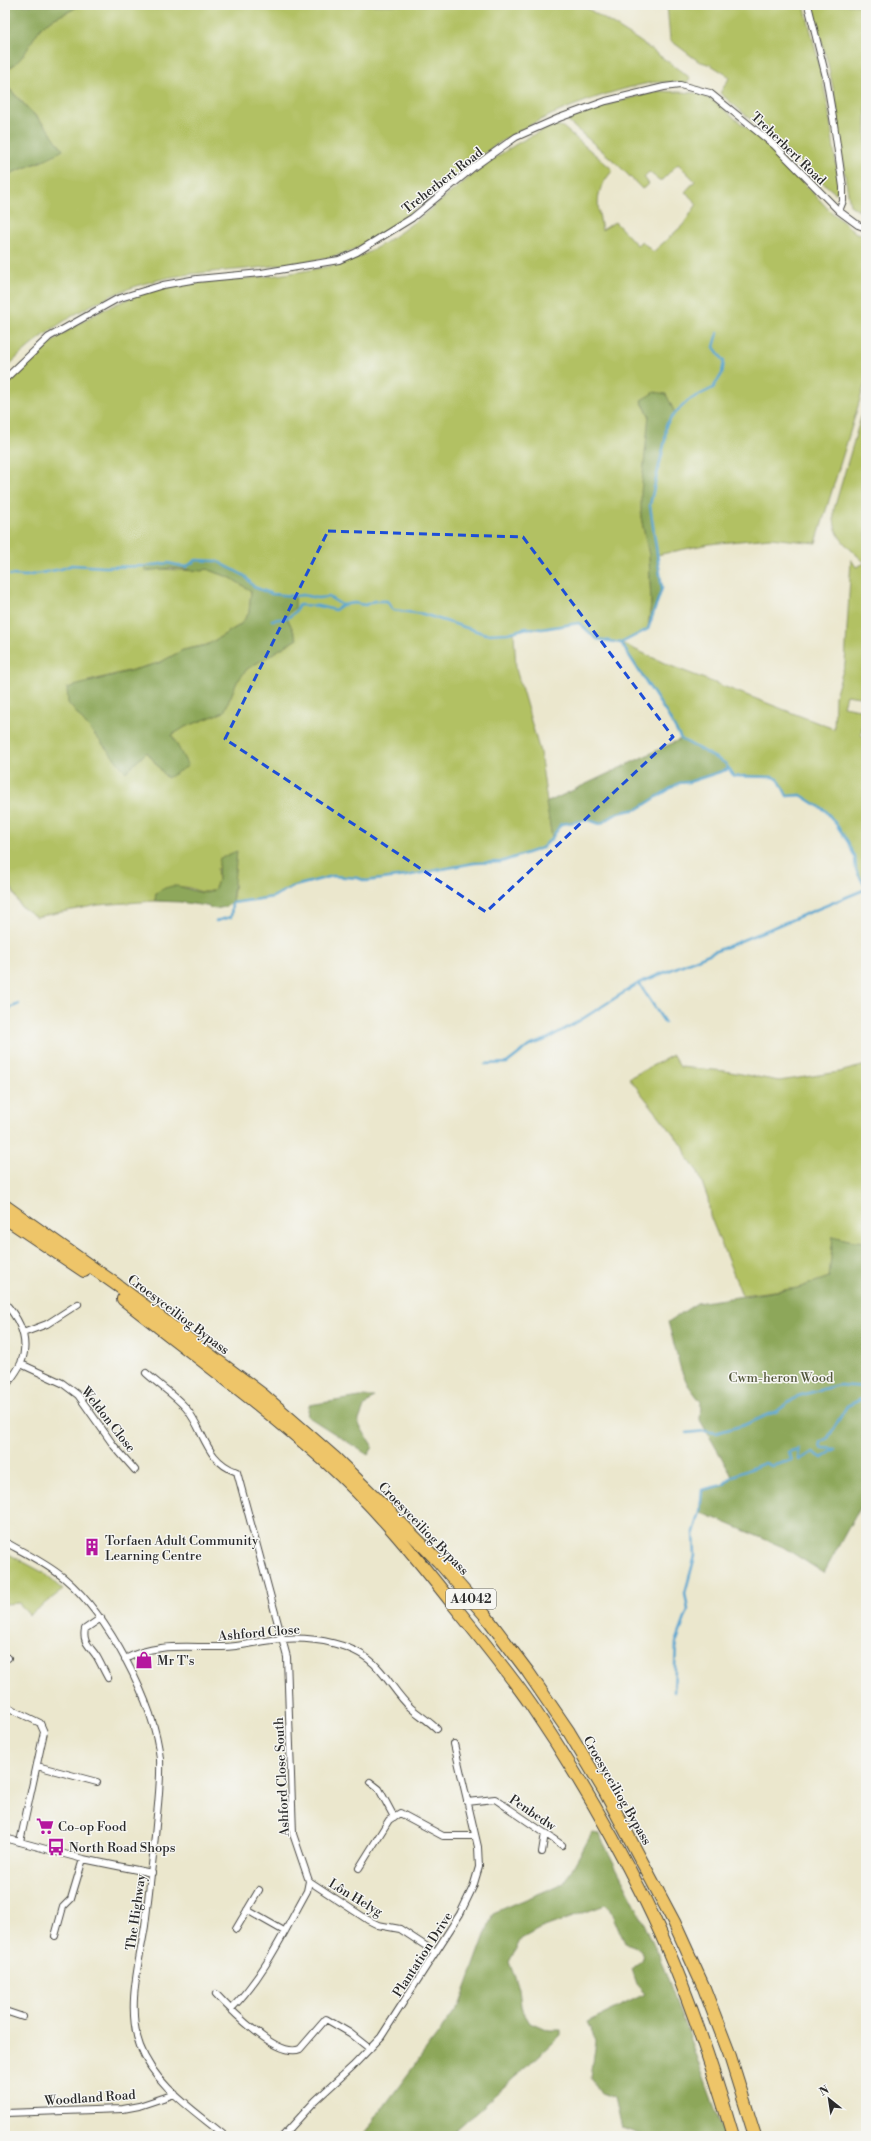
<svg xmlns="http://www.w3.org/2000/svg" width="871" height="2141" viewBox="0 0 871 2141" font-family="'Libre Bodoni',serif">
<rect width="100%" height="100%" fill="#f6f6f2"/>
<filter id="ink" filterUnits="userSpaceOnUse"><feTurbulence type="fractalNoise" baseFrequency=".025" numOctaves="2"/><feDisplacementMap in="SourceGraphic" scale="8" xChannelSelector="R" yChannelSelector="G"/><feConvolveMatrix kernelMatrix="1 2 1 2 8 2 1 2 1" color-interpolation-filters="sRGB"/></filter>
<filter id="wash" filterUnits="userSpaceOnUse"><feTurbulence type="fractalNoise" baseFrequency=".012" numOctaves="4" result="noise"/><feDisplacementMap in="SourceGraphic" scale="16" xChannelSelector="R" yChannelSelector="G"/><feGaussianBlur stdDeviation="0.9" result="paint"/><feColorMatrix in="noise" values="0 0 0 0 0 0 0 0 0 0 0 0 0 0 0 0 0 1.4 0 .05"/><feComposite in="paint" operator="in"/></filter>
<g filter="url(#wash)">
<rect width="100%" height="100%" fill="#ebe7cd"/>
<path fill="#b2c164" stroke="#6e7648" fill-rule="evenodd" d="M79,5h503l56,35 51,37 1,3 -3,3c-12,0 -26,-2 -38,0 -53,11 -121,37 -164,70 -43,33 -82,72 -132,97 -21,10 -50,11 -74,15 -41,7 -84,5 -125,16 -55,14 -108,47 -149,88v-194l38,-14 5,-32 -43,-45 3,-15c20,-13 21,-29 35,-43 10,-10 26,-12 36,-21z
M667,5h137l13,50 11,51 12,86 -5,1 -115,-100 10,-16 -19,-12 -13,-4 -28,-21z
M812,5h54v210l-16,-10 -12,-71 -1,-27 -9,-43z
M659,91l39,2 17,9 56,46 58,62 27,23 10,2v145l-50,163 -46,-5 -61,6 -52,11 -7,-50 15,-64 1,-16 -25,-24 8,14 -8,102 8,38 2,48 -3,26 -27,14 50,23 163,63 1,-33 10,-32 6,-105 5,8 9,-4c-19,-19 -33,-25 -31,-54l32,-109v298l-20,-3 -3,11 22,4 -4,25 5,3v150l-10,-18 -1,-13 -7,-15 -12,-18 -10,-13 -25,-16 -14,1 -8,-16 -6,-3 -39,-1 -9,-13 -44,-24 -14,-25 -46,-71 -24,-4 -18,-16 -37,6 -15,-1 -13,4 2,37 24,83 12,86 -10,10 -41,14 -27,1 -68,13 -40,5 -8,-3 -25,-2 -42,11 -18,10 -41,6 3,-19 -18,-16 1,12 -3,9c-15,8 -21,-3 -34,-2 -8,0 -17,4 -25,6l-1,8 -57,4 -62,12 -16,-11 -15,-32v-490c49,-52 118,-95 190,-101 37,-3 73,-6 109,-12 21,-4 42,-7 61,-17 69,-36 117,-102 191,-129l7,2 50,43c-19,22 -16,33 -11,60l13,-8 22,23 5,-4 11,11 30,-27 14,-21 -12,-12 10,-11 -17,-17 -16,16h-3l-10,-8 -5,5 5,7 -7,5 -27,-27 -49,-42 50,-18zM217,561l28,15 9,11 18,7 23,2 -9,19 11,24 -50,30 -10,13 -13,30 -39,15 -13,8 -5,43 -20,-26 -21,19 -37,-90 70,-18 24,-13 24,-5 33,-20 9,-12 2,-22 -20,-13 -24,-9 -11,2 -35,-2 7,-6 18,4z
M673,1055l7,12 45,4 54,10 60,-9 27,-7v177l-18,-2 -15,-4 -3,41 -32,11 -56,7 -32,-79 -2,-17 -10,-27 -10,-13 -5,-13 -54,-68z
M5,1552l37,20 21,18 -34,25 -10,-12 -14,1z"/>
<path fill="#8da75a" stroke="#5c6942" d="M5,5h74c-10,9 -26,11 -36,21 -14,14 -14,30 -35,43l-3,15z
M5,85l43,44 15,21c-19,11 -38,17 -58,26z
M655,392l11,2 9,19 -9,12 -1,16 -15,64 12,83 -14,41 3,-26 -2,-48 -8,-38v-25l8,-77 -8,-15z
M196,560l21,1 28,15 9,11 18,7 23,2v12l-9,7 11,24 -50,30 -10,13 -13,30 -39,15 -13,8 16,31 -21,12 -20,-26 -21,20 -58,-69 -1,-15 92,-25 24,-13 24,-5 33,-20 9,-12 2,-22 -20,-13 -24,-9 -5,2 -31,-3 -25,3v-5l22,-3 18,4z
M681,739l44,24 4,6 -40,13 -10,1 -41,26 -20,4 -18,11 -11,-4 -28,4 -9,14 -6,-35z
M237,851l-5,52 -7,4 -10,2 -9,-3 -26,-4 -25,-1 1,-8c5,-4 11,-6 17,-7 12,-1 33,14 42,2 5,-8 2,-20 5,-30z
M833,1236l15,4 18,2v248l-3,11 -39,72 -41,-26 -83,-35 2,-22 21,-5 9,-9 -32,-56 1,-18 -13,-17 -7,-15 -13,-48 29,-19 101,-15 31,-11z
M360,1397h14l-10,10 -6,16 15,24 -5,8 -61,-39 2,-11z
M592,1833l7,1 39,76 26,58 61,168h-81l-22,-8 -7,-30 -14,-5 -10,-15 5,-37 -9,-19 58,-28 -9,-10 -5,-15 12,-10c-1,-11 -8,-13 -18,-16l-16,-35 -4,-3 -66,24 -18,10 -12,23 10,26 2,19 9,15 18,8h13v5l-9,9 -103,92h-87l98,-132 33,-91 71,-30z"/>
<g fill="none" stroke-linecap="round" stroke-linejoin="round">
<path stroke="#56a4d0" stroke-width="2.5" d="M10,575l16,1 35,-7 11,-4 33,2 41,-1 22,-3 18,4 10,-7 21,1 28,15 9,11 18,7 23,2 8,-1 14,3 12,-1 13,8 12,-2 11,2 9,-4h13l6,9 30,4 63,20 22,-1 19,-5 15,1 37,-6 18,16 24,4 46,71 14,25 44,24 9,13 39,1 6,3 8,16 14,-1 25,16 10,13 12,18 7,15 1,13 10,18
M272,620c15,-2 20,-1 27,-15l19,1 17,4 7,-5
M621,643l27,-14 14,-41 -12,-83 15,-64 1,-16 9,-12 14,-13 24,-12 9,-14 2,-13 -10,-14 4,-14
M216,921l15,-4 1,-14 41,-6 18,-10 42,-11 25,2 8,3 40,-5 68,-13 27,-1 41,-14 10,-10 9,-14 28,-4 11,4 18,-11 20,-4 41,-26 10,-1 40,-13
M639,983l26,40
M5,1010l14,-6
M485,1064l22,-1 22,-17 16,-6 34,-19 60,-38 227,-94
M687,1433l18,-2 11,2 28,-8 33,-14 21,-15 40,-11 28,2
M674,1692l2,-49 12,-33 -3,-17 10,-37 -1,-24 6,-20 2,-22 21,-5 10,-9 32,-13 7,3 20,-6 -4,-8 10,-3 1,11 14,-8 9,6 13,-9 -14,-1 -1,-6 8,-4 19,-32 19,-9"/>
</g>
</g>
<g filter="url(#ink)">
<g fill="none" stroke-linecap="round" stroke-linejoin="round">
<g stroke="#484743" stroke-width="8">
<path id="street" d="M808,5l18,72 8,47 9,63v14l-4,10
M5,379l44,-42 68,-38 46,-14 34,-6 64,-6 78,-13 18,-8 55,-34 63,-52 41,-29 43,-19 47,-17 58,-14 16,-2 30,8 64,52 65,66 19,14 8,3
M5,1303c15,17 25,38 16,60 -4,9 -11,17 -16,24
M23,1333l24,-9 31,-20
M21,1364l41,19 16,12 36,51 21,24
M146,1373c13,12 29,22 40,35 19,23 19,53 51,64l50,185 6,177 16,47 -2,10c-23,41 -43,85 -76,118
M5,1542c20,11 41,21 59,36 44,37 91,125 96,181 1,22 -2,45 -4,66 -3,34 -7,67 -11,101 -6,37 -19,83 -5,120 15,40 54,64 85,90
M101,1618l-16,11c-3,14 6,18 12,28 4,7 7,14 11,21
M5,1657l3,1
M125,1659c31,-17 63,-11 97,-12 21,0 40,-7 60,-8 32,-2 74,4 96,29 12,13 20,28 33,40 8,7 18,13 26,21
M5,1706l35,17 4,9 -24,110
M37,1766l60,16
M370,1782l9,7 15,28
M467,1802l28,-3 67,46
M5,1838l78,21 69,14
M542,1852l3,-19
M359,1868l30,-48 11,-7 43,23h32
M309,1881l59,39 10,5 22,4 35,23
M247,1910l37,21
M236,1929l23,-39
M55,1936l8,-29 8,-8 12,-40
M216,1994c14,15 62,65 84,55l26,-30 24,14 20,16
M5,2011l18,6
M5,2113l118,-4 16,-3 36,-12
M283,2136l32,-35 38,-35 28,-29 79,-123 13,-27 6,-20 -1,-20 -24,-103"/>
</g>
<g stroke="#484743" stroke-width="14">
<path id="highway" d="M5,1206l112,79 145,109 73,64 53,52 50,51 47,54 43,57 41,60 36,60 69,130 30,66 25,65 26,83
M5,1218l79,53
M123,1299c68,54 138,105 203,163 49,44 90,95 130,146 26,32 52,64 75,97 43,63 81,129 115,197 36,73 64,156 87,234"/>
</g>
<use href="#street" stroke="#fff" stroke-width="6"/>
<use href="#highway" stroke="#eec569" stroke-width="12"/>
</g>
</g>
<path fill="none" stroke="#1d4ed8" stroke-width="3" stroke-dasharray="8 5" stroke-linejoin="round" d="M328,531l195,6 150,200 -187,175 -261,-173z"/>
<defs>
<g id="building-bare" transform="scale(1.38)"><path d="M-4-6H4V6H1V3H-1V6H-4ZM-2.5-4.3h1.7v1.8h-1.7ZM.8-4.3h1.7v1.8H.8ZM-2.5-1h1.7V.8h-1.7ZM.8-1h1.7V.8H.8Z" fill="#b5179e" stroke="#f6f6f2" stroke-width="2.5" paint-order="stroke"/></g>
<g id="shop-bare" transform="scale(1.38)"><path d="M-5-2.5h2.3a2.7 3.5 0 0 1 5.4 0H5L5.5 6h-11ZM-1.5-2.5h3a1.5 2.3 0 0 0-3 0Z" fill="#b5179e" stroke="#f6f6f2" stroke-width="2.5" paint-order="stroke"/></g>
<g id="supermarket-bare" transform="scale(1.38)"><path d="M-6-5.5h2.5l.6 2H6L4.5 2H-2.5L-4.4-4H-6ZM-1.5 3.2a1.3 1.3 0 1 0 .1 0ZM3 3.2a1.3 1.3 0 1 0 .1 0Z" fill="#b5179e" stroke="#f6f6f2" stroke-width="2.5" paint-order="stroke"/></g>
<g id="bus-bare" transform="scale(1.38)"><path d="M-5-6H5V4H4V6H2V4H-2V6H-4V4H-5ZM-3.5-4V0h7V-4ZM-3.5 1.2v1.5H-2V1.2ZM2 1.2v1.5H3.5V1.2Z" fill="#b5179e" stroke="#f6f6f2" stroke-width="2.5" paint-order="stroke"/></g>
</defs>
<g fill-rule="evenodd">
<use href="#building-bare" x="92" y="1547"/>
<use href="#shop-bare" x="144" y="1660"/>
<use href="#supermarket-bare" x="45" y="1826"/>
<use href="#bus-bare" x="56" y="1847"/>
</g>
<g text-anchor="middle" stroke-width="3" stroke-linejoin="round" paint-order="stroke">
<rect fill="#f6f6f2" stroke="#686867" stroke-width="1" x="446" y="1589" width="50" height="20" rx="3"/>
<g font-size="12" font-weight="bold" fill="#2b2b2b">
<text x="471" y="1603">A4042</text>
</g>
<g font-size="13" fill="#2b2b2b" stroke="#f6f6f2">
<text transform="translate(789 148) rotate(44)" y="5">Treherbert Road</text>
<text transform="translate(442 180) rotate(-38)" y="5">Treherbert Road</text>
<text transform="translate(179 1314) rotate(37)" y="5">Croesyceiliog Bypass</text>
<text transform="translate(109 1419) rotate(52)" y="5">Weldon Close</text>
<text transform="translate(424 1528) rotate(46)" y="5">Croesyceiliog Bypass</text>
<text transform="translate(259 1632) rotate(-5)" y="5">Ashford Close</text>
<text transform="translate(281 1777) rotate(-93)" y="5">Ashford Close South</text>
<text transform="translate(618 1790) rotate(60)" y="5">Croesyceiliog Bypass</text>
<text transform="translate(533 1812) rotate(34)" y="5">Penbedw</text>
<text transform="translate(356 1897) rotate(31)" y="5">Lôn Helyg</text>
<text transform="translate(135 1912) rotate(-82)" y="5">The Highway</text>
<text transform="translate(422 1954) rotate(-57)" y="5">Plantation Drive</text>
<text transform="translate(90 2097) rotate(-4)" y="5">Woodland Road</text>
</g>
<g font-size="13" fill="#54583c" stroke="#f6f6f2">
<text x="781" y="1382">Cwm-heron Wood</text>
</g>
<g font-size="13" fill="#2b2b2b" stroke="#f6f6f2" text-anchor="start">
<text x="105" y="1545">Torfaen Adult Community<tspan x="105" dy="15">Learning Centre</tspan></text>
<text x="157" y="1665">Mr T's</text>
<text x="58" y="1831">Co-op Food</text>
<text x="69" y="1852">North Road Shops</text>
</g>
</g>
<rect width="871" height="2141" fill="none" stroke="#f6f6f2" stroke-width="20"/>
<g transform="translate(829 2099) rotate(330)" stroke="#f6f6f2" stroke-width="3" paint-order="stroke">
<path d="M0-3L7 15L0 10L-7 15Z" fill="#2b2b2b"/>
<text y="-6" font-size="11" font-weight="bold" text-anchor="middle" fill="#2b2b2b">N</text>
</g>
</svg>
